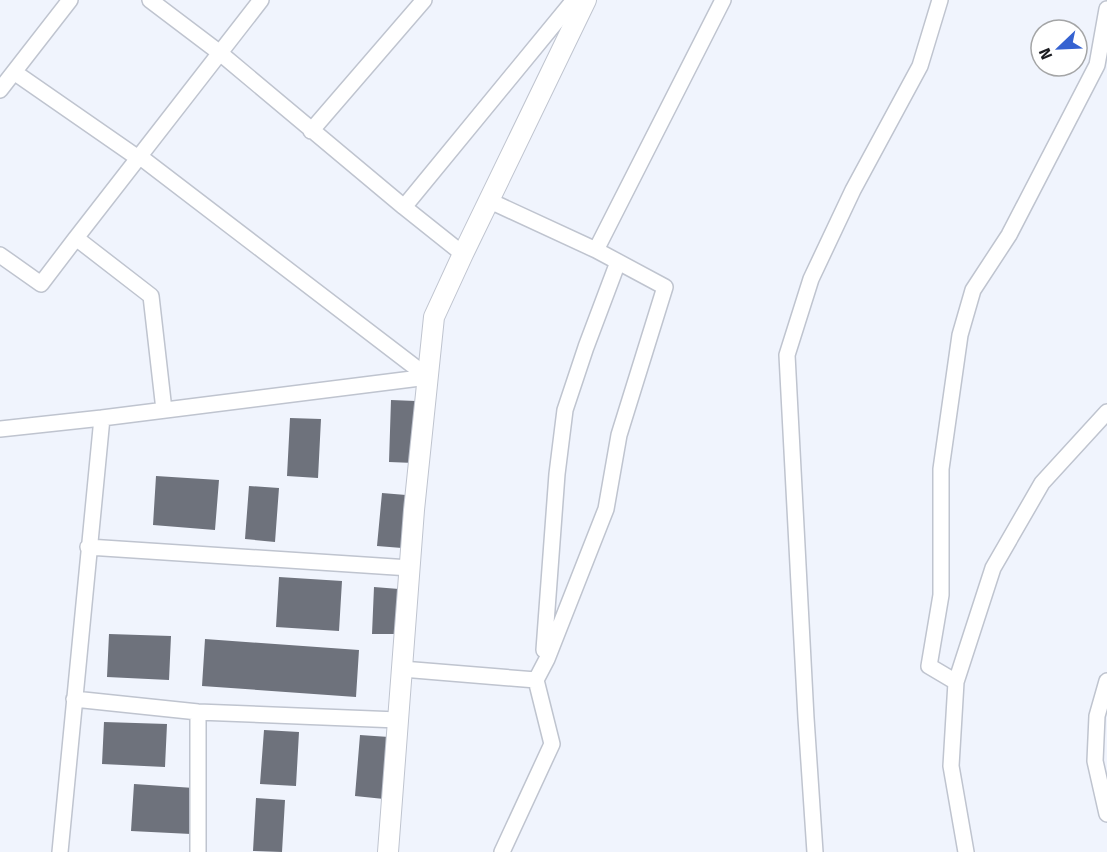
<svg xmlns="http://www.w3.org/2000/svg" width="1107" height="852" viewBox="0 0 1107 852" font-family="'Fira Sans',sans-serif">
<rect width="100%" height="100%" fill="#f0f4fd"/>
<path fill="#6e727c" d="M391,400l25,1 -2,62 -25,-1z
M290,418l31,1 -3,59 -31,-2z
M156,476l63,4 -4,50 -62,-5z
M249,486l30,2 -4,54 -30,-3z
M382,493l24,2 -4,53 -25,-2z
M279,577l63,4 -3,50 -63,-4z
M374,587l25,2 -2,45h-25z
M109,634l62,2 -2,44 -62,-3z
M205,639l154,11 -3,47 -154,-11z
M104,722l63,2 -2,43 -63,-3z
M264,730l35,2 -3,54 -36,-2z
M360,735l29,2 -5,62 -29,-3z
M134,784l60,4 -3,46 -60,-3z
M256,798l29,2 -3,52 -29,-1z"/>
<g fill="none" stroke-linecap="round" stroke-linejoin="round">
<g stroke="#bfc4cf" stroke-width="18">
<path id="minor" d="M150,0l70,53 184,154 170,-207
M14,72l124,86 5,1 285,218
M0,90l70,-90
M311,131l113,-131
M490,201l106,49 127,-250
M404,207l59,47
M0,255l41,29 35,-46
M164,410l-13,-114 -75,-58 185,-238
M0,429l102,-11
M88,547l322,21
M544,650l13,-176 8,-64 21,-63 32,-85
M402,669l134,11 11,-21 59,-150 13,-74 46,-148 -69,-37
M1107,681l-10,35 -2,45 12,53
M956,682l-27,-16 12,-71v-126l19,-134 13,-45 36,-55 88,-170 10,-56
M74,699l124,13 200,8
M60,852l42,-434 326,-41
M198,852v-140
M502,852l50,-108 -16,-64
M815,852l-9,-134 -19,-363 24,-76 42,-89 67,-124 20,-66
M966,852l-15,-86 5,-84 37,-114 49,-85 65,-71"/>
</g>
<g stroke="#bfc4cf" stroke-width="22">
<path id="tertiary" d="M388,852l26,-342 20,-193 29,-63 123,-254"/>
</g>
<use href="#minor" stroke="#fff" stroke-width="15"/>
<use href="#tertiary" stroke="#fff" stroke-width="20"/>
</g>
<g transform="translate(1059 48) rotate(247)"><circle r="28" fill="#ffffff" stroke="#a4a5a6" stroke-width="1.5"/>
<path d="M0-4.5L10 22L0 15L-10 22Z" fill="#3562d1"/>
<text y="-9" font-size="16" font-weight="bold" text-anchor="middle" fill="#1c1d21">N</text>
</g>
</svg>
